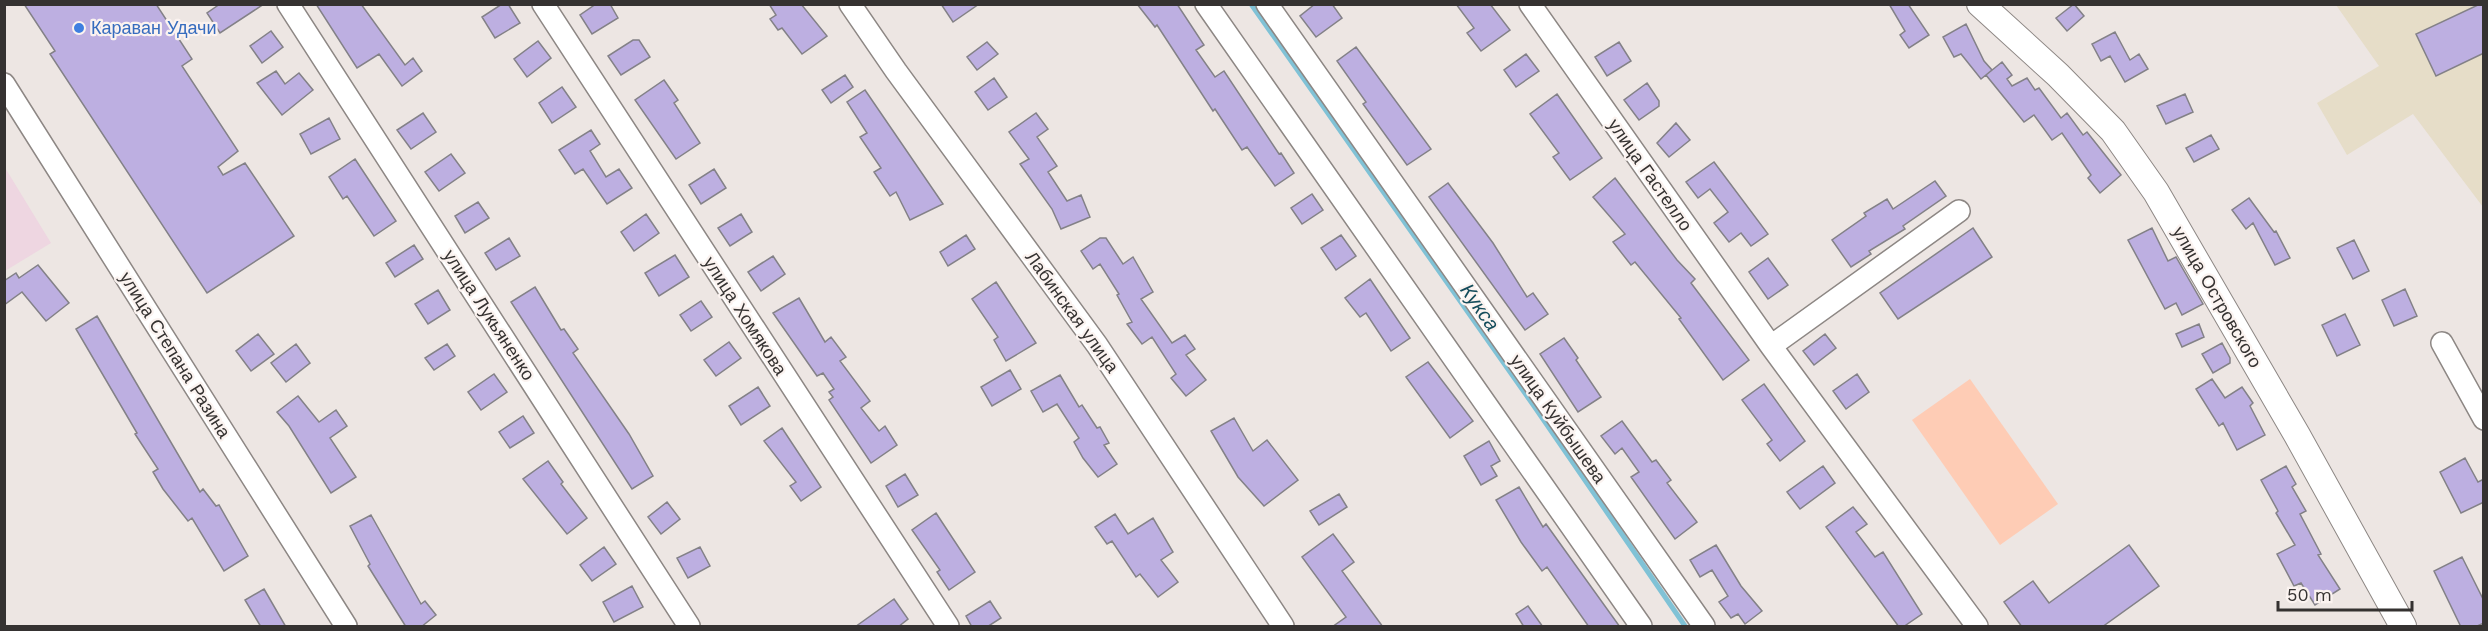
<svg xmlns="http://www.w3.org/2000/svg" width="2488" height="631" viewBox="0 0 2488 631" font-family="'Work Sans',sans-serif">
<rect width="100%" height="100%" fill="#ede6e3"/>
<path fill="#eed6e1" d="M4,166l47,77 -46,28h-1z"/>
<path fill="#e6ddc8" d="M2336,5h147v202l-70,-93 -66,41 -30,-52 62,-37z"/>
<path fill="#feccb5" d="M1970,379l88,125 -58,41 -88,-125z"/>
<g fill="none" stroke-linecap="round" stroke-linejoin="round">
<path stroke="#80c2d6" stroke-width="5" d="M1251,4l283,402 151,220"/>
</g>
<path fill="#bdafe1" stroke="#838187" stroke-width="1.5" d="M24,4h132l36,55 -10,7 56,85 -20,16 5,8 22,-12 49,73 -87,57 -157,-239 5,-3z
M220,4h44l-44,29 -13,-20z
M316,4h45l44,61 8,-7 9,13 -20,15 -23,-32 -22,14z
M502,4h6l12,19 -25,15 -13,-21z
M596,4h14l8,14 -26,16 -12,-19z
M769,4h32l26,32 -25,18 -20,-26 -4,2 -8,-11 6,-4z
M941,4h38l-26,18z
M1137,4h40l27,41 -8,5 19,27 9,-6 55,83 2,-1 13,20 -19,13 -28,-39 -5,3 -27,-41 -2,2 -56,-86 -2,2z
M1315,4h17l10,14 -26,19 -16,-21z
M1456,4h34l20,26 -29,21 -14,-18 7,-5z
M1889,4h19l21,31 -20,13 -9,-13 5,-4z
M2074,4l10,12 -17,15 -11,-13z
M2480,4h4v49l-48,23 -20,-42z
M1966,24l18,37 8,9 -11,9 -20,-25 -7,3 -11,-20z
M271,31l12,16 -21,16 -12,-17z
M2115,32l15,28 9,-6 9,15 -23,13 -15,-26 -9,5 -9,-17z
M633,40h6l11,17 -29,18 -13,-19z
M538,41l13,17 -24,19 -13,-18z
M987,42l11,12 -21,16 -10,-13z
M1619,42l12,19 -24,15 -12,-19z
M1356,47l75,102 -24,16 -44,-61 3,-2 -29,-41z
M1526,54l13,17 -23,16 -12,-17z
M2002,62l10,13 -5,4 5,7 15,-8 8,12 4,-2 22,30 6,-5 16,22 4,-3 34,43 -21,18 -12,-15 3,-3 -29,-42 -10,7 -18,-25 -10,7 -38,-47z
M276,71l9,13 14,-11 14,17 -31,25 -25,-32z
M845,75l8,12 -22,16 -9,-13z
M994,78l13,19 -19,13 -13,-18z
M664,80l14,20 -4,3 26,40 -24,16 -41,-59z
M1647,83l12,18v5l-20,14 -15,-20z
M562,87l14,20 -24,16 -13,-20z
M865,90l78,114 -33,16 -14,-28 -6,4 -16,-24 7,-4 -21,-31 7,-4 -20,-31z
M1557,94l45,64 -32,22 -17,-23 6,-4 -29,-39z
M2185,94l8,18 -27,12 -9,-18z
M423,113l13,19 -25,17 -14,-19z
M1036,113l12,16 -11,8 20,29 -9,6 19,29 14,-6 9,22 -29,12 -9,-20 -32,-45 9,-5 -20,-27z
M329,118l11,21 -29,15 -11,-20z
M1676,123l14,17 -21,17 -12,-14z
M591,130l9,14 -10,7 16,26 13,-8 13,19 -25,16 -24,-35 -8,5 -16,-24z
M2211,135l8,14 -25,13 -8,-14z
M451,154l14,19 -26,18 -14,-19z
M355,159l41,62 -22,15 -27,-40 -4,3 -14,-22z
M1714,162l54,72 -17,12 -10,-13 -12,9 -15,-19 14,-11 -18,-23 -12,9 -12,-16z
M714,169l12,19 -25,16 -12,-19z
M1615,178l62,82 18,19 -4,4 58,77 -26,20 -44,-61 2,-1 -46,-56 -4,3 -18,-23 12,-8 -32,-37z
M1935,181l11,15 -43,30 2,3 -36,22 2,3 -20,13 -19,-27 34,-24 -2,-3 23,-14 6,10z
M1448,183l45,60 34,54 6,-4 15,21 -23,16 -96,-133z
M1312,194l11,16 -21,14 -11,-16z
M2249,198l25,34 2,-1 14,27 -15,7 -22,-42 -7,6 -14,-19z
M478,202l11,16 -24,15 -10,-17z
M646,214l13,19 -25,18 -13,-19z
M741,214l11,18 -22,14 -12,-18z
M1973,228l19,29 -94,62 -18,-26z
M2152,228l16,33 8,-4 27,47 -21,11 -6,-12 -11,6 -37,-69z
M966,235l9,14 -27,17 -8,-14z
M1341,235l15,21 -20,14 -15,-22z
M509,238l11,18 -24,14 -11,-17z
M1100,238h6l17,26 10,-7 20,35 -12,7 31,44 13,-8 10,14 -9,6 20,25 -20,16 -15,-18 5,-4 -24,-37 -10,7 -15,-20 5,-2 -15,-27 2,-1 -19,-30 -7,5 -12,-18z
M2354,240l15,31 -16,8 -16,-31z
M414,245l9,14 -28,18 -9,-14z
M675,255l14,22 -30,19 -14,-23z
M773,256l12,18 -24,17 -13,-19z
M1768,258l20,27 -20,14 -19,-27z
M38,265l31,38 -23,18 -24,-29 -18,13v-24l12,-8 3,5z
M1370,279l40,59 -19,13 -25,-38 -6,4 -15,-19z
M996,282l40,61 -30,18 -12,-21 4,-3 -26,-38z
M535,287l26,43 3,-1 14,20 -5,4 56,81 24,42 -21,13 -121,-187z
M2405,289l12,27 -23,10 -12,-26z
M438,290l12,20 -22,14 -13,-20z
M799,298l26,44 6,-5 15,20 -6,4 30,40 -9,7 18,23 6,-5 12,19 -26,18 -42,-63 4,-3 -4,-5 5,-3 -11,-16 -6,3 -44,-63z
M701,301l11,16 -21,14 -11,-16z
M2345,314l15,31 -23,11 -15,-31z
M97,316l103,176 3,-3 13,17 3,-1 29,51 -24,15 -32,-53 -4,3 -25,-32 -10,-17 5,-3 -23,-35 2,-1 -61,-104z
M2199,324l5,13 -22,10 -6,-13z
M258,334l16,20 -23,17 -15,-20z
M1825,334l11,14 -22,17 -11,-14z
M1564,338l14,20 -2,2 25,37 -23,15 -38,-58z
M729,342l12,16 -25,18 -12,-16z
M2222,343l8,15v5l-17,10 -11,-19z
M296,344l14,19 -24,19 -15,-19z
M447,344l8,12 -21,14 -9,-12z
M1428,362l45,59 -23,17 -44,-61z
M1010,370l11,19 -29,17 -11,-19z
M494,374l13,18 -26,18 -13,-18z
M1857,374l12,18 -23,17 -13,-18z
M1060,375l19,32 3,-2 15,23 3,-1 9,16 -5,2 13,19 -19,13 -15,-19 -9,-16 5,-4 -22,-34 -14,8 -12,-21z
M2212,379l13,19 17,-11 11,16 -3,3 15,29 -28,15 -14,-27 -4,3 -23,-37z
M1764,384l41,57 -25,20 -13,-17 5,-4 -30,-40z
M758,387l12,19 -29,19 -12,-19z
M298,396l21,26 17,-12 11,16 -17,12 26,39 -25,16 -42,-67 -12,-14z
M523,416l11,17 -24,15 -11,-16z
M1234,418l19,33 14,-11 31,40 -34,26 -26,-29 -27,-46z
M1622,421l30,41 4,-2 15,20 -4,3 30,39 -22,17 -44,-62 8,-5 -17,-24 -7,6 -14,-18z
M782,428l39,59 -20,14 -11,-15 6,-4 -32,-41z
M1489,441l11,20 -9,5 6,10 -16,9 -17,-29z
M2465,458l13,24 6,-3v23l-23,11 -21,-41z
M548,461l15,21 -2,2 26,34 -20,16 -44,-55z
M1823,466l12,17 -35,26 -13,-17z
M2286,466l10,18 -4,3 14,24 -6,3 21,40 -3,1 22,34 -25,16 -14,-22 -7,3 -17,-32 18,-9 -19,-32 2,-2 -17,-31z
M905,474l13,21 -20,12 -12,-21z
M1519,487l24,40 3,-3 74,103h-31l-42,-60 -5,4 -21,-29 -25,-42z
M1339,494l8,13 -28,18 -9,-14z
M667,502l13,17 -19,15 -13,-17z
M1853,507l14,17 -11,8 19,25 8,-5 39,62 -19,13h-4l-73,-100z
M936,513l39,59 -26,18 -12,-18 3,-2 -28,-40z
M1115,514l13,20 25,-16 20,34 -12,8 17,22 -20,15 -18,-23 -4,3 -24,-36 -5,3 -12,-17z
M371,515l50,89 4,-3 11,14 -15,12h-15l-3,-5 -35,-56 2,-2 -20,-38z
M1333,534l21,28 -12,9 41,56h-51l14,-10 -44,-60z
M1716,545l25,41 21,25 -17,13 -7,-10 -7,4 -12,-16 9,-6 -16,-26 -12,7 -10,-17z
M2129,545l30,41 -57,41h-80l-18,-25 29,-21 16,22z
M604,547l12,17 -24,17 -12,-16z
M700,547l10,19 -22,12 -11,-20z
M2462,557l22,44v22l-9,4h-14l-27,-56z
M632,586l11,21 -29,15 -11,-20z
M264,589l22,38h-25l-16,-27z
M894,599l14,20 -10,8h-43z
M990,601l11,17 -14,9h-15l-6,-11z
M1528,606l15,21h-19l-8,-13z"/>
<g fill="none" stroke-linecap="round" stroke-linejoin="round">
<g stroke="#8d8784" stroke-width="24">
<path id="minor" d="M288,4l401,622
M543,4l405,622
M850,4l46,67 201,274 186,281
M1206,4l435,622
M1267,4l437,622
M1530,4l241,342 206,280
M4,84l342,542
M2442,343l42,76
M1771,346l188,-135"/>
</g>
<g stroke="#8d8784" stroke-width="28">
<path id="tertiary" d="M1980,4l78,71 55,56 43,61 141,243 106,191"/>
</g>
<use href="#minor" stroke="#fff" stroke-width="21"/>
<use href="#tertiary" stroke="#fff" stroke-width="26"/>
</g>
<circle fill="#3f7fe0" stroke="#fbf3f0" stroke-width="2" cx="79" cy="28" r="6"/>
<g text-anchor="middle" stroke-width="4.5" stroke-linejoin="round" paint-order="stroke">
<g font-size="18" fill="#366cbe" stroke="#fbf3f0" text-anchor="start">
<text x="91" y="34">Караван Удачи</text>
</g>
<g font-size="18" fill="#353231" stroke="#fbf3f0">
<text transform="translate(1650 175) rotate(55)" y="6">улица Гастелло</text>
<text transform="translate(2217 297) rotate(60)" y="6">улица Островского</text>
<text transform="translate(1072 312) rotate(54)" y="6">Лабинская улица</text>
<text transform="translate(489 315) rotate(57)" y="6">улица Лукьяненко</text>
<text transform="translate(745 316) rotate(57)" y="6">улица Хомякова</text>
<text transform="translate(175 355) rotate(58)" y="6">улица Степана Разина</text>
<text transform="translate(1558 419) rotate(55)" y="6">улица Куйбышева</text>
</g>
<g font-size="20" font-style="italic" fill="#144c5b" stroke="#fbf3f0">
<text transform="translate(1480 307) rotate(55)" y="7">Кукса</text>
</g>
</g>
<rect width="2488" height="631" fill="none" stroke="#353231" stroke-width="12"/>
<path d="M2278 601v9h134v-9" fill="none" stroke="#353231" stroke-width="3"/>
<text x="2287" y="601" font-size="18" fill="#353231" stroke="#fbf3f0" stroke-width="4.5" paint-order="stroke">50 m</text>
</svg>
